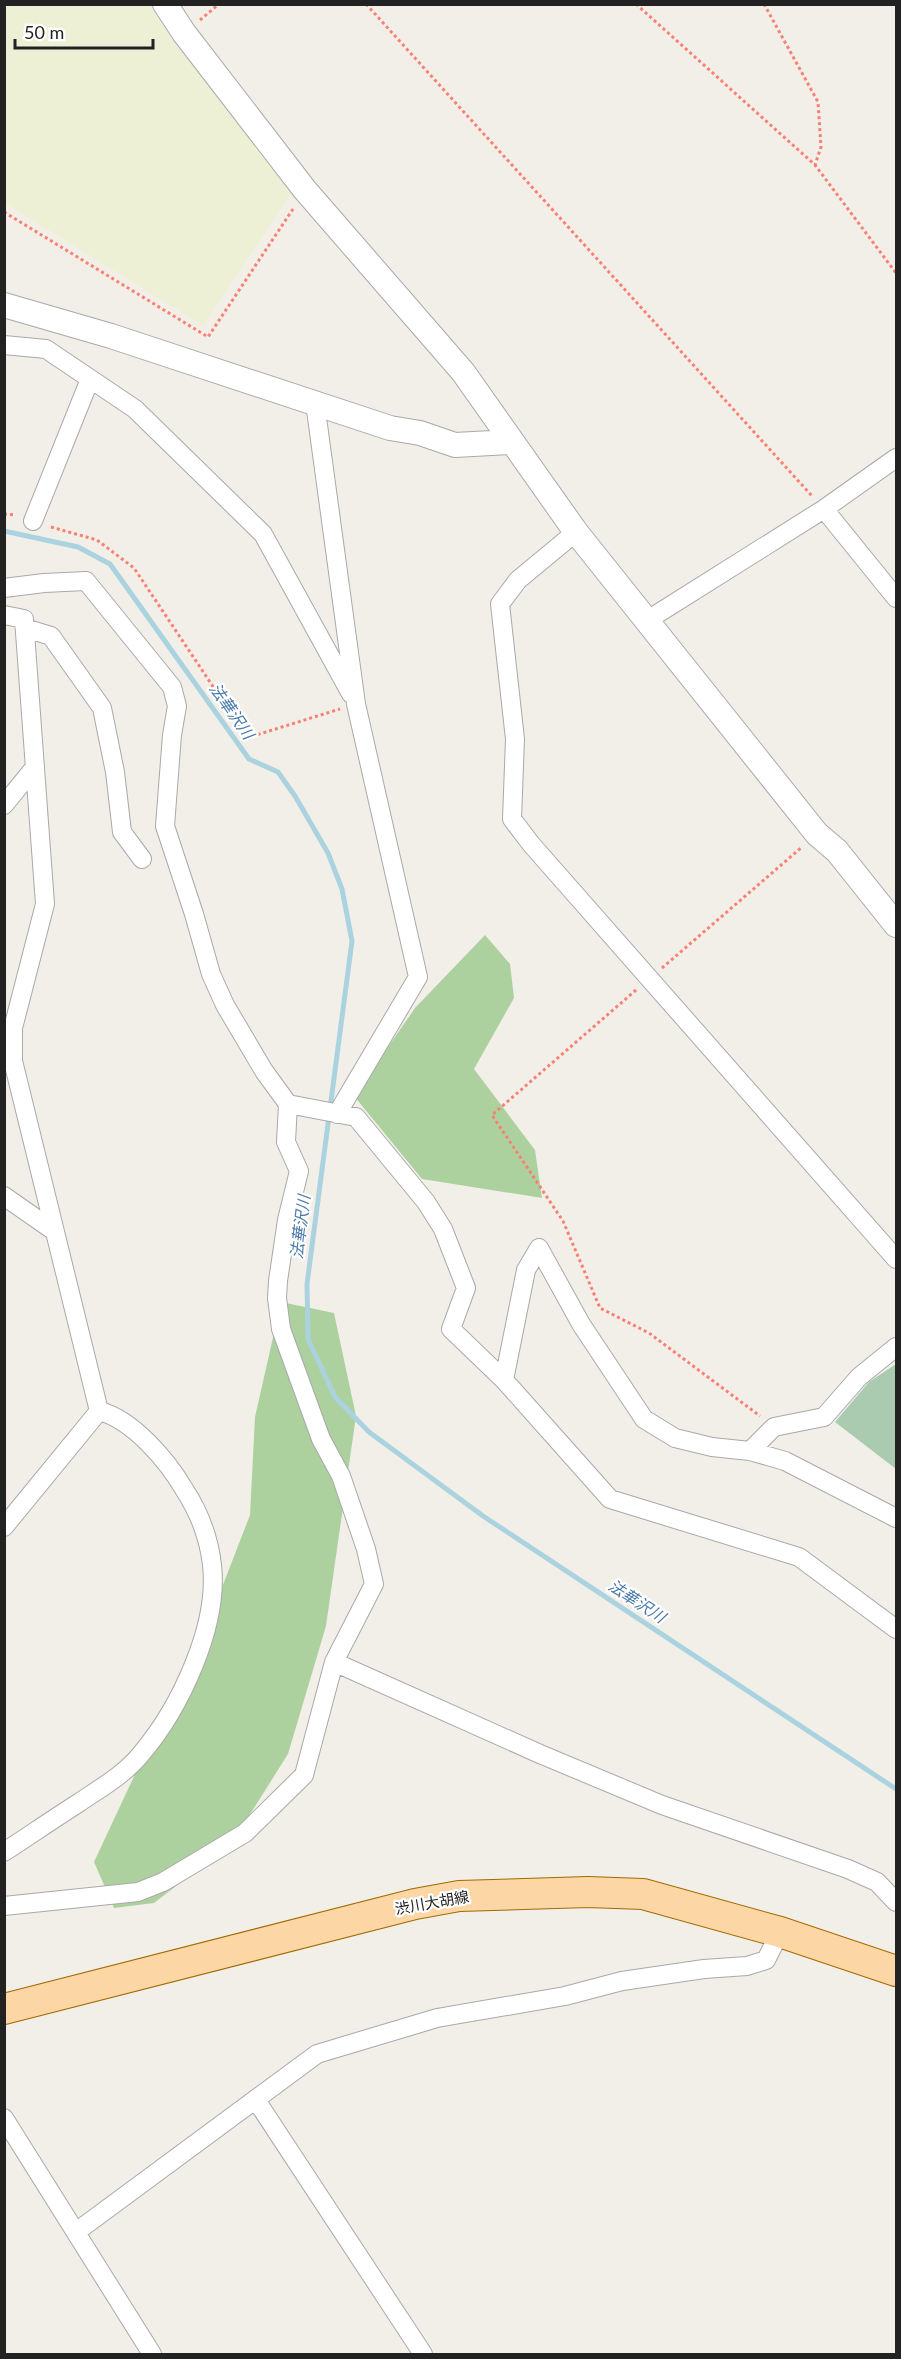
<svg xmlns="http://www.w3.org/2000/svg" width="901" height="2359" viewBox="0 0 901 2359" font-family="Lato,'Noto Sans JP',sans-serif">
<rect width="100%" height="100%" fill="#f2efe9"/>
<path fill="#eef0d5" d="M4,5h145l25,37 119,149 -90,135 -198,-123z"/>
<path fill="#add19e" d="M485,935l25,29 4,34 -40,71 61,81 7,48 -120,-19 -68,-83 61,-88z
M281,1302l53,11 22,103 -30,210 -38,128 -56,89 -78,60 -40,5 -20,-46 127,-272 29,-75 5,-98z"/>
<path fill="#aacbaf" d="M896,1364v105l-61,-47 34,-40z"/>
<g fill="none" stroke-linecap="round" stroke-linejoin="round">
<path stroke="#aad3df" stroke-width="5" d="M4,531l74,16 32,17 139,195 29,13 17,24 33,57 14,36 10,52 -45,343 1,55 27,58 34,35 114,84 413,273"/>
<g stroke="#a9a9a9" stroke-width="20">
<path id="minor" d="M4,345l42,4 89,60 128,125 88,160
M315,403l41,301 62,273 -81,137
M824,509l72,89
M33,521l57,-142
M576,532l-58,48 -18,24 15,135 -3,80 19,25 365,415
M4,588l40,-5 42,-2 86,106 5,19 -5,29 -7,91 29,88 17,60 14,31 39,66 24,33 -2,38 13,29 -12,49 -9,61 -1,17 4,31 40,110 20,37 25,73 8,35 -40,78 -30,113 -59,58 -82,49 -25,10 -134,14
M4,615l20,4 21,285 -32,124v33l86,350
M646,621l178,-112 72,-51
M25,628l26,8 51,72 13,64 7,60 20,27
M4,805l31,-38
M288,1104l68,13 70,85 17,27 23,59 -15,41 53,51 106,119 189,58 97,72
M4,1196l50,35
M504,1380l22,-110 13,-22 42,76 63,95 31,19 37,9 38,4 35,10 111,57
M750,1451l24,-24 50,-10 35,-40 37,-30
M4,1527l95,-116
M334,1662l206,92 122,51 186,64 29,13 19,20
M4,1852c26,-17 51,-34 76,-50 22,-15 45,-28 61,-48 39,-46 78,-128 71,-189 -3,-27 -13,-53 -28,-76 -17,-29 -52,-70 -85,-78
M256,2100l167,254
M4,2118l148,236
M76,2232l241,-178 120,-36 128,-22 57,-15 82,-12 43,-3 19,-6 14,-28"/>
</g>
<g stroke="#a9a9a9" stroke-width="26">
<path id="tertiary" d="M165,4l19,29 121,157 158,182 113,160 241,302 20,17 59,74
M4,305l107,31 279,92 30,5 35,12 56,-3"/>
</g>
<g stroke="#a06b00" stroke-width="32">
<path id="primary" d="M4,2009l411,-105 44,-8 129,-4 55,2 137,38 116,39"/>
</g>
<path stroke="#fa8072" stroke-width="3" stroke-dasharray="3 3" stroke-linecap="butt" d="M366,4l446,492
M636,4l179,161 81,108
M764,4l54,98 3,45 -6,18
M200,20l19,-16
M4,212l204,125 85,-128
M4,514l12,1
M51,527l46,13 37,28 106,159 13,9 87,-27
M662,968l140,-121
M636,990l-144,125 71,106 37,87 49,25 111,83"/>
<use href="#minor" stroke="#fff" stroke-width="18"/>
<use href="#tertiary" stroke="#fff" stroke-width="24"/>
<use href="#primary" stroke="#fcd6a4" stroke-width="30"/>
</g>
<g text-anchor="middle" stroke-width="4.5" stroke-linejoin="round" paint-order="stroke">
<g font-size="15" fill="#222" stroke="#fff">
<text transform="translate(432 1903) rotate(-10)" y="5">渋川大胡線</text>
</g>
<g font-size="16" font-style="italic" fill="#4a7aab" stroke="#fff">
<text transform="translate(232 711) rotate(55)" y="6">法華沢川</text>
<text transform="translate(300 1227) rotate(-83)" y="6">法華沢川</text>
<text transform="translate(637 1601) rotate(33)" y="6">法華沢川</text>
</g>
</g>
<rect width="901" height="2359" fill="none" stroke="#222222" stroke-width="12"/>
<path d="M15 39v9h138v-9" fill="none" stroke="#222222" stroke-width="3"/>
<text x="24" y="39" font-size="18" fill="#222222" stroke="#ffffff" stroke-width="4.5" paint-order="stroke">50 m</text>
</svg>
